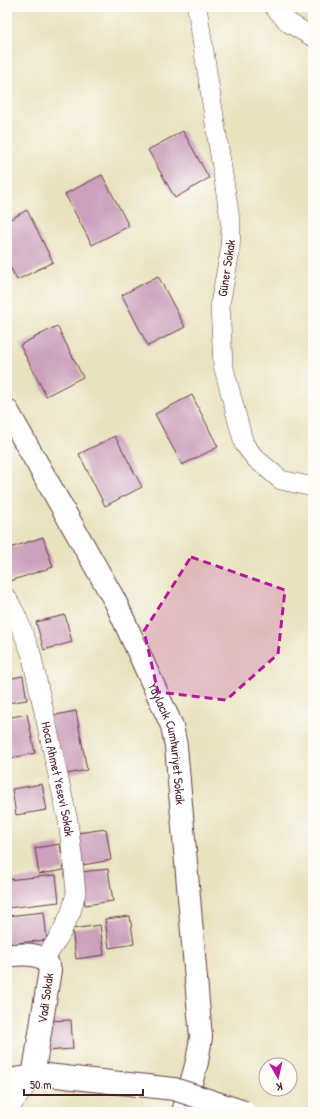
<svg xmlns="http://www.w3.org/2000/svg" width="320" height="1119" viewBox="0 0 320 1119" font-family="'Patrick Hand',sans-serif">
<rect width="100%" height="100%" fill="#fdfcf7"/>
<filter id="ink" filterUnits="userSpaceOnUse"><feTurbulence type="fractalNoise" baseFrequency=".025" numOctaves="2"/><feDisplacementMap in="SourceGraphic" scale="8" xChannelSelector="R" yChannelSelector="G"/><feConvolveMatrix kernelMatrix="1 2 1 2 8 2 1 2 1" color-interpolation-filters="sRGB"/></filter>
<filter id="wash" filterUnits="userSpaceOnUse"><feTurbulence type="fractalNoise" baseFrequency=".012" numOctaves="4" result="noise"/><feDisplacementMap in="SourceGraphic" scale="16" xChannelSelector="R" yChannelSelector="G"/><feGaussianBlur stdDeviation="0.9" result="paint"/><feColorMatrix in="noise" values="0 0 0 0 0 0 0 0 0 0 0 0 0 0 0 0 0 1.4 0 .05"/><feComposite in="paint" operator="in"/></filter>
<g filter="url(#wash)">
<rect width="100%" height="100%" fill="#e9e2bf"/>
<g id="blocks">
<path fill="#cba0bc" d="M183,131l26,47 -34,20 -27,-48z
M102,175l27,51 -37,19 -27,-51z
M27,210l26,52 -36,18 -10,-19v-40z
M158,276l27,51 -37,19 -26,-51z
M57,326l26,51 -37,19 -26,-51z
M192,395l26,52 -36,18 -27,-51z
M115,436l27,51 -37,19 -26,-52z
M43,537l10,30 -43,14 -3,-9v-23z
M65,615l7,27 -28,8 -8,-28z
M23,676l4,24 -20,3v-24z
M76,711l11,59 -25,5 -12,-59z
M27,714l8,39 -28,6v-41z
M42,784l5,26 -31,5 -4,-26z
M106,829l5,31 -28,5 -6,-32z
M60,844l4,26 -25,4 -4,-26z
M108,869l5,32 -28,4 -4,-33z
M56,875l3,27 -52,6v-28z
M44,912l3,28 -40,4v-28z
M130,916l4,28 -25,4 -4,-29z
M100,925l4,30 -28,4 -4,-30z
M71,1020l2,29 -26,2 -2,-30z"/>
</g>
</g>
<g filter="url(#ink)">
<use href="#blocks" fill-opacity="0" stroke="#623c41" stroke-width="1"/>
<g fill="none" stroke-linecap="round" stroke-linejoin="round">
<g stroke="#623c41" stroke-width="20">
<g id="street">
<path d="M197,7l34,219 -1,26 -10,52 3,61 21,79 11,14 26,22 32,7"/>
<path d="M274,7l15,16 24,14"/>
<path id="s1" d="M7,598l10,19 14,36 37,168 6,50 2,22 -5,19 -11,23 -15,24"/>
<path d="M7,1111l26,-34"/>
</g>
</g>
<g stroke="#623c41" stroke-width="24">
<g id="secondary">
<path id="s2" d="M7,410l108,191 57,125 4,20 25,291 -4,25 -14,50"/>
<path d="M7,956c15,-2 39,-5 43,14l-17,107"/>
<path d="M7,1080l40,-5"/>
</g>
</g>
<use href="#street" stroke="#fff" stroke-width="19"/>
<use href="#secondary" stroke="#fff" stroke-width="22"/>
<g stroke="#623c41" stroke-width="24" stroke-linecap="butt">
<path id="secondary-bridge" d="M47,1075l127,14 70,23"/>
</g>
<use href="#secondary-bridge" stroke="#fff" stroke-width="22"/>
</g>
</g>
<path fill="#b5179e" fill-opacity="0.2" stroke="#b5179e" stroke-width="3" stroke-dasharray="8 5" stroke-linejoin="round" d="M191,557l94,33 -7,64 -52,46 -68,-8 -14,-61z"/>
<g text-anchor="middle" stroke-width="3.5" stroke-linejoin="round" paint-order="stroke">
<g font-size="13" fill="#4a1f2b" stroke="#fdfcf7">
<text transform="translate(226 268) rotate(-81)" y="5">Güner Sokak</text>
<text dy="5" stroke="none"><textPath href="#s2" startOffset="373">Yaylacık Cumhuriyet Sokak</textPath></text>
<text dy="5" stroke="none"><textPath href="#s1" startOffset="189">Hoca Ahmet Yesevi Sokak</textPath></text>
<text transform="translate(45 998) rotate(-82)" y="5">Vadi Sokak</text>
</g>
</g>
<rect width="320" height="1119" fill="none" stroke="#fdfcf7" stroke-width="24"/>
<g transform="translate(278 1077) rotate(171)"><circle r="19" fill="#fdfcf7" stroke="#b5a4a5"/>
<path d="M0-3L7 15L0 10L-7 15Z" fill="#b5179e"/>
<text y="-6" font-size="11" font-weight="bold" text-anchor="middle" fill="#4a1f2b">K</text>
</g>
<path d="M24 1089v6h119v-6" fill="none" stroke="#4a1f2b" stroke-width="2"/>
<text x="30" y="1089" font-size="12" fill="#4a1f2b" stroke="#fdfcf7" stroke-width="3" paint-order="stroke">50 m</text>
</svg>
